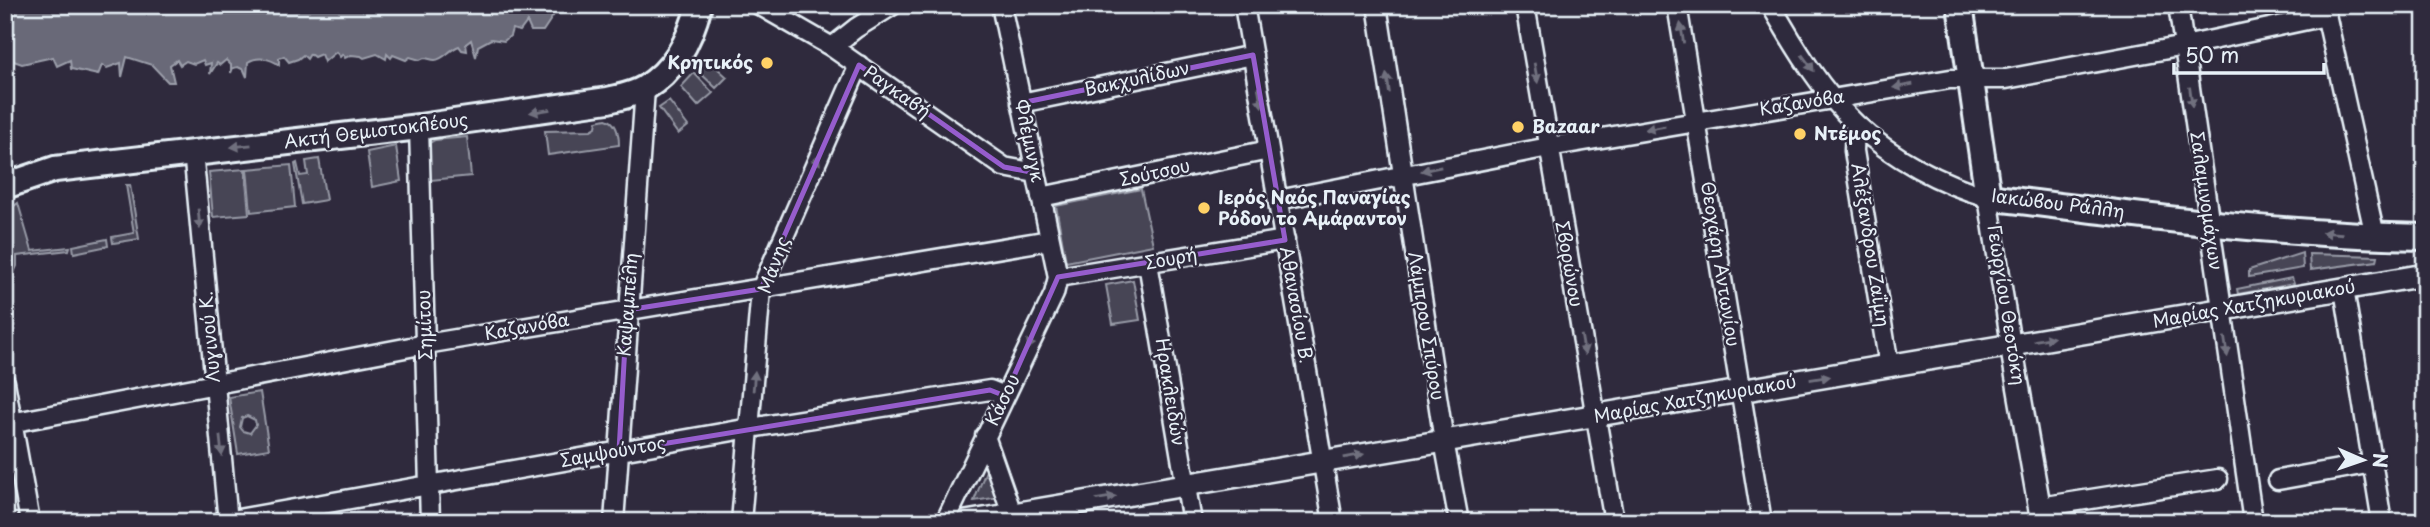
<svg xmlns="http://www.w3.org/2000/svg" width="2430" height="527" viewBox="0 0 2430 527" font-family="'Playpen Sans',sans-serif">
<rect width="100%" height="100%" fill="#2f2a3d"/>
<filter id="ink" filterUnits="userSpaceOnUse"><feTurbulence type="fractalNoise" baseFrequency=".0143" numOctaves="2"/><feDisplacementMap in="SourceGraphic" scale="14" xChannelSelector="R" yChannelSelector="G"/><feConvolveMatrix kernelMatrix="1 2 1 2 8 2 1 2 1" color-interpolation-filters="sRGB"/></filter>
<g filter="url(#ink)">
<path fill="#464455" stroke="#979aa6" stroke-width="2" fill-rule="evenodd" d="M706,58l21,19 -11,11 -21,-20z
M694,73l19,20 -15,13 -17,-19z
M669,101l19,25 -10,8 -19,-26z
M606,119c11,3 13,16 13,26l-71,10 -3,-24 46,-1 5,-3 1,-6z
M467,137l4,39 -40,4 -3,-36 7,-4z
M396,146l5,35 -29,6 -5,-35z
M319,159l7,41 -24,4 -7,-40 2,-1 3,13 8,-1 -2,-14z
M291,165l4,42 -44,5 -4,-43z
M245,169l4,45 -36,3 -4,-45z
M126,185h4l9,54 -26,4 -1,-6 22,-4z
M1141,189l12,56 -87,17 -10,-56z
M18,203l14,48 38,-4 -1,3 -52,6v10l-12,25v-78z
M107,239l1,7 -34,7 -1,-7z
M2302,253l1,15 -54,9v-7z
M2309,254l69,2 -1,5 -67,9z
M2292,278l2,6 -56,10 -1,-5z
M1133,280l7,40 -27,4 -7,-39z
M260,392l9,57 -31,5 -9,-57zM247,416l8,4 1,5 -6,8 -7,-2 -3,-4 2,-9z
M991,458l9,39 -26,4z"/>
<path fill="#696978" stroke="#9c9fab" stroke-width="2" d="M5,5h550v8l-12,18h-12l-4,-9 -7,9 -8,-2 -2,7 -6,5 -13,-2 -13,7 -2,11 -5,-17 -5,4 1,7 -5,-1 -3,-4c-9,3 -16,14 -24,14 -4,0 -7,-2 -11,-2l-4,2 -10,-3 -4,3 -13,-5 -2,3 -4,-4 -1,5 -9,-5 -13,4 -3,-2 -10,-1 -6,3 -2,-4 -3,3 -4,-5 -12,10 -3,-8 -7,3 -4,-3 -3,5 -4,-4 -5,4 -9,3 -5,-6 -5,2v7c-9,-7 -22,-9 -31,-3l-1,15 -3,-7 -6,-3 -5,1 -2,5v-8l-5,-5 -6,5 -3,-2 -7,11 1,-11 -6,2 -2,-5 -9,4 -8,-3 -6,4 -3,-5 -7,5 4,17h-6l-16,-17 -25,-8 -5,20 -1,-14 -14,5 -5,-3 -4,10 -27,-6 -1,-9 -13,6 -4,-9 -31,7 -17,-6z"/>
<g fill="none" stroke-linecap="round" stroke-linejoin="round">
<g stroke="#e8f1f8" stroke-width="23">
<path id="minor" d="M759,5l73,42 172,120 32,6
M1244,5l89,517
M1377,5l67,436 15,81
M1525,5l89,517
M1677,5l85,517
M1771,5c23,41 51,87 85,119 36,34 85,60 132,73l23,148
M2178,5l75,517
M2324,5l51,231
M832,47l24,-19 37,-23
M1021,103l232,-48
M1855,123l-1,28 35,215
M419,127l11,395
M193,151l35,371
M1041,197l228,-47
M1278,200l271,-53 401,-68h56l178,-33 142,-30
M1148,263l44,259
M1058,277l227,-37
M2344,289l38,233
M5,382l25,140
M5,424l421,-80 624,-104
M985,436l30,86
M2278,480l95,-17
M2040,507l178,-28
M221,522l529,-94 240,-38 15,6
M614,522l31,-433
M741,522l20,-233 98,-224
M945,522l109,-228 4,-17 -57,-272"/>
</g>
<g stroke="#e8f1f8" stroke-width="26">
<path id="tertiary" d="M2011,345l31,177
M966,522l1459,-247"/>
</g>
<g stroke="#e8f1f8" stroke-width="30">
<path id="secondary" d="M1960,5l28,192c145,18 291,38 437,40
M5,186l50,-17 364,-42 189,-27c12,-3 26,-5 37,-12 30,-18 46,-50 54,-83"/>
</g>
<use href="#minor" stroke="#2f2a3d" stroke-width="18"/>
<use href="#tertiary" stroke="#2f2a3d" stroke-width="21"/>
<use href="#secondary" stroke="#2f2a3d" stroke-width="24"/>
</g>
<defs><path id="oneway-solid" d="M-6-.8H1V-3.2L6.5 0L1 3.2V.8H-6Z" transform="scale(1.75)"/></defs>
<g fill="#70707e">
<use href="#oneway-solid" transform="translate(1682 33) rotate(-99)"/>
<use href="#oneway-solid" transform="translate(1808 63) rotate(54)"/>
<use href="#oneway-solid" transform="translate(1536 73) rotate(80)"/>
<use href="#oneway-solid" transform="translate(1388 83) rotate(-98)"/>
<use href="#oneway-solid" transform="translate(1903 86) rotate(170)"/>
<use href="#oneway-solid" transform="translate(1260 97) rotate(80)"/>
<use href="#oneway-solid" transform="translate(2191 97) rotate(82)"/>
<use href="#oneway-solid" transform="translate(540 111) rotate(171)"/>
<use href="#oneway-solid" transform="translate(1655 128) rotate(170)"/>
<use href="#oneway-solid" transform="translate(241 146) rotate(174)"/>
<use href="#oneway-solid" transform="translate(815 165) rotate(-66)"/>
<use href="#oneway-solid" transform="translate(1431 169) rotate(169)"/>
<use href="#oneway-solid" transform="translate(199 219) rotate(85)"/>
<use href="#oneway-solid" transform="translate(2332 233) rotate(-176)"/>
<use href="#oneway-solid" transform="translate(2044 339) rotate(-9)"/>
<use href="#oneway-solid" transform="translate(1032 340) rotate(116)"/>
<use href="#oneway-solid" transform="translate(1583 345) rotate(80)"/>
<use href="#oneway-solid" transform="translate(2226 347) rotate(81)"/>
<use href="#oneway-solid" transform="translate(1820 378) rotate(-9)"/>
<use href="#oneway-solid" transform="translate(754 381) rotate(-85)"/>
<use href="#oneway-solid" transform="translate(221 446) rotate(84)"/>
<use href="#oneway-solid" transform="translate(1354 456) rotate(-10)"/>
<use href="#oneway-solid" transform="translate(1106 498) rotate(-9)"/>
</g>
</g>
<path fill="none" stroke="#965dcd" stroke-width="5" stroke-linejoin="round" d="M1253,55l32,185 -227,37 -53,119 -15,-6 -371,61 8,-141 134,-21 98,-224 145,102 32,6 -15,-70z"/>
<g fill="#ffd166" stroke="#2f2a3d" stroke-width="2.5">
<circle cx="767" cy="63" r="7"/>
<circle cx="1518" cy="127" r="7"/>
<circle cx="1800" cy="134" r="7"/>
<circle cx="1204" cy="208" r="7"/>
</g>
<g text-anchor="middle" stroke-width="5" stroke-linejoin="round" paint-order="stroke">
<g font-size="18" font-weight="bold" fill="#e8f1f8" stroke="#2f2a3d" text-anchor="start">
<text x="753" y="69" text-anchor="end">Κρητικός</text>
<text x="1532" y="133">Bazaar</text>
<text x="1814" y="140">Ντέμος</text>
<text x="1218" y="204">Ιερός Ναός Παναγίας<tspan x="1218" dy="21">Ρόδον το Αμάραντον</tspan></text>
</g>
<g font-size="18" fill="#e8f1f8" stroke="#2f2a3d">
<text transform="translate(1137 79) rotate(-12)" y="6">Βακχυλίδων</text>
<text transform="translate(897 92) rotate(35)" y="6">Ραγκαβή</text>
<text transform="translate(1802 103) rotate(-9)" y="6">Καζανόβα</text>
<text transform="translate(376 131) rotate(-7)" y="6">Ακτή Θεμιστοκλέους</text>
<text transform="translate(1029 141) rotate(78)" y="6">Φλέμινγκ</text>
<text transform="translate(1155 173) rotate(-12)" y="6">Σούτσου</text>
<text transform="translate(2206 201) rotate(82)" y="6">Σαλαμινομάχων</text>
<text transform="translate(2058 204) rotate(7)" y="6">Ιακώβου Ράλλη</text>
<text transform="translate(1870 245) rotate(81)" y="6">Αλέξανδρου Ζαΐμη</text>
<text transform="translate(1171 259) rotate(-10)" y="6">Σουρή</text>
<text transform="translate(1569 264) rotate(80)" y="6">Σβορώνου</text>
<text transform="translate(1720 264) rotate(81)" y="6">Θεοχάρη Αντωνίου</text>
<text transform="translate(774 265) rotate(-70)" y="6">Μάνης</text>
<text transform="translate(2254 304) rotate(-10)" y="6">Μαρίας Χατζηκυριακού</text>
<text transform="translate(628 305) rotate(-86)" y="6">Καψαμπέλη</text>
<text transform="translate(1296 305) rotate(80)" y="6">Αθανασίου Β.</text>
<text transform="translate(2006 305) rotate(81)" y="6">Γεωργίου Θεοτόκη</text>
<text transform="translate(425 325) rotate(-92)" y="6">Σημίτου</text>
<text transform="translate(1426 326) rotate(81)" y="6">Λάμπρου Σπύρου</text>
<text transform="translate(527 327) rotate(-10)" y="6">Καζανόβα</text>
<text transform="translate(210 337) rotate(-95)" y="6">Λυγινού Κ.</text>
<text transform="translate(1170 392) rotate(81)" y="6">Ηρακλειδών</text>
<text transform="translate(1695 399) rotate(-10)" y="6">Μαρίας Χατζηκυριακού</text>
<text transform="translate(1003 400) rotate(-64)" y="6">Κάσου</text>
<text transform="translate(613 452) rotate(-10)" y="6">Σαμψούντος</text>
</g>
</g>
<rect width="2430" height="527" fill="none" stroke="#2f2a3d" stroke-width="28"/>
<rect x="14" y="14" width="2402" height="499" fill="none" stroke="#e8f1f8" stroke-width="2.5" filter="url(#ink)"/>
<g transform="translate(2363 460) rotate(92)" stroke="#2f2a3d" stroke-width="5" paint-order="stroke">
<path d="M0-5L12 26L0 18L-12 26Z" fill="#e8f1f8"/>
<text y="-10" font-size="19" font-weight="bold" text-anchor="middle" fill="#e8f1f8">N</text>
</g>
<path d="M2174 63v10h150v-10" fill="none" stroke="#e8f1f8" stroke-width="3.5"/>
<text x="2185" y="63" font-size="21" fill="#e8f1f8" stroke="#2f2a3d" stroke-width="5" paint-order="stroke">50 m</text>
</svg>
